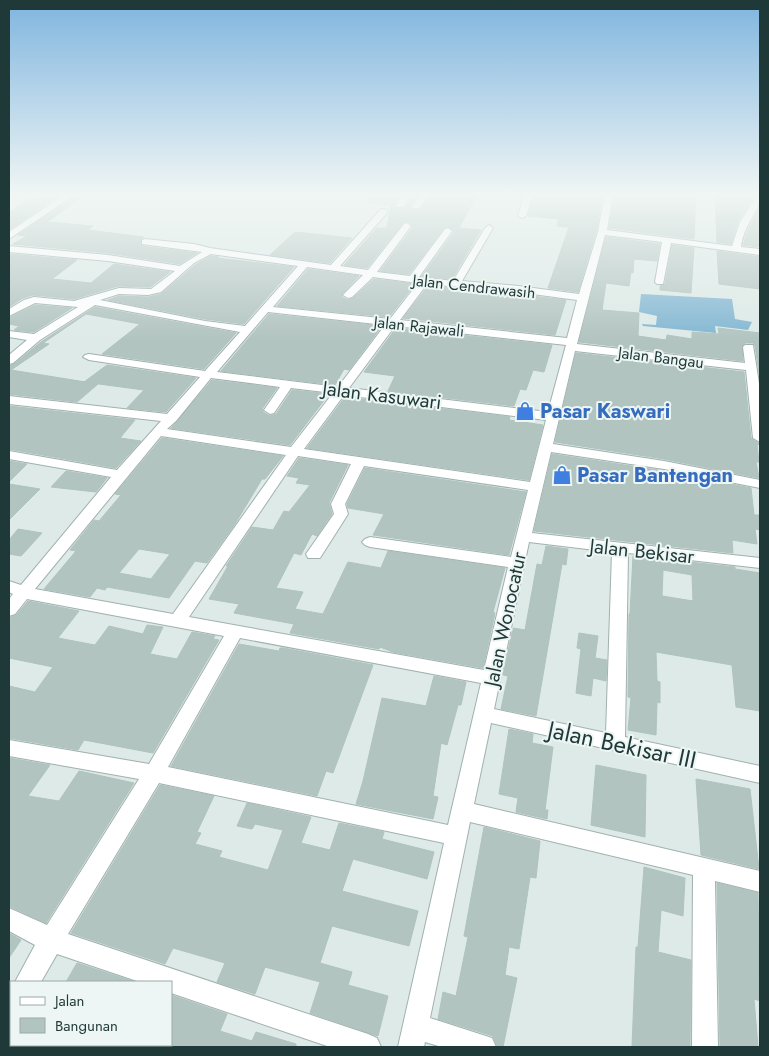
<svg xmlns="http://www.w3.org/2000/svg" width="769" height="1056" viewBox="0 0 769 1056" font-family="Jost,sans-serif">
<rect width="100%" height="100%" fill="#ddeae7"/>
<path fill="#82b6d2" d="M641,294l91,5 3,20 17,3 -4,8 -33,-4 1,7 -73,-7 -1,-2 14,1 1,-9 -18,-4z"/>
<path fill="#b2c4c0" stroke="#afc3bf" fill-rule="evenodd" d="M39,193h24l-54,37v-18l21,-13 9,1z
M79,193h9l-41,29 46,4 -5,4 56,7 -4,3 2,6 55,7 -17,11 -72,-11 -95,-9 14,-8 -9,-1z
M369,193h33l-8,11 3,5 8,-1 10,-15h4l-8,12 2,5 8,-1 11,-16h46l-19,35 22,2 -29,49 -30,-3 32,-44 -1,-2 -6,-4 -3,2 -35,46 -29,-3 33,-44 -1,-3 -6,-3 -3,2 -36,45 -23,-3 33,-37h10l4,-23 -23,-2z
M535,193h68l-7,39 -18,60 -30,-4 21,-61 -12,-1 2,-7 -31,-3z
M615,193h81l-2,46 -85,-11z
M715,193h45l-5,2 -17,26 -7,23 -14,-2z
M760,204v43l-17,-2 4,-12z
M295,232l57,6 -22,25 -60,-8z
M606,237l54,7 -3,17 -23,-2 -1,14 -2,-1 -2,14 -23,-3 -4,27 37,3 -1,23 28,4 1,-5 25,4v-7l27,2 -1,-6 42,5v46l-5,-34 -2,-2h-8l-3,3 1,15 -164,-19z
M672,245l22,3 -3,45 -31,-3v-4l5,-2z
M717,251l43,6v32l-41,-5z
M9,254l68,6 -25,19 39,4 23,-19 56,8 -20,15 -32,-1 -44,13 -41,-4 -10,3 -14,9z
M211,256l8,1 -2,1 77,9 -50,57 -39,-5 -97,-19 11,-4 29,1 13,-3 34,-29z
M308,269l51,7 -17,18v3l6,3 5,-2 21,-19 41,5 -26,33 -112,-11z
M428,286l23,2 -2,3 39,5 2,-5 76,9 -11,35 -152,-17z
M35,305l37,3 -38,24 -20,-2 5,-4 -10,-2v-6z
M95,307l141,26 -32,36 -102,-15 38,-30 -54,-10 -43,29 6,1 -38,26 87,14 -21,18 -68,-8v-28l5,-2 27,-22z
M269,314l113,12 -33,44 -5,-1 -9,16 -114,-14z
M396,328l156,17 -8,27 -11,-2 -7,20 -6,-1 -6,17 -126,-15 7,-15 -31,-4z
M576,353l168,19 7,66 9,6 -3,1 2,17h-3l3,16 -95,-19 -109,-17z
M107,365l89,13 -30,34 -39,-4 17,-18 -60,-8z
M212,380l65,8 -15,21 1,3 7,4 6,-2 16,-24 37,4 -39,51 -119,-17z
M345,397l165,20 -1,3 34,5 -14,55 -222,-32z
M9,406l126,14 -15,18 21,3 -25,27 -107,-19z
M162,438l121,18 -18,23h-3l-27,45 -28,39 -12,-2 -26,37 -62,-11 -2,3 -8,-2 -7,9 -46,-8 32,-38 -6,-1 24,-30 5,1 22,-26 -6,-1zM139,549l31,5 -19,25 -32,-6z
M552,454l112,17 87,17 3,27h5l1,7v8l-5,-1 2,15 -25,-4 1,13 -199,-22z
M299,458l49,7 -19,38 3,11 -15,22 -5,-2 -11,21 -7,-2 -18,35 27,4 -8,17 28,5 25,-52 33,6 7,-17 117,17 -12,44 2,1 -12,55 -90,-16 -13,-5 -1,2 -89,-16 4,-9 -60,-11 5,-9 -30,-5 19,-33h-2l26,-39 21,3 11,-19 5,1 21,-27 -14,-2 3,-5 -12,-2z
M9,461l18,3 -18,18z
M365,468l161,24 -17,63 -136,-20 11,-21 -36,-6 -1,-4z
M66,471l41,7 -11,14 -45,-5z
M9,484l31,5 -31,31z
M18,529l24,4 -21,23 -12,-2v-14z
M546,546l22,3 -2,16 -4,-1 -26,152 -35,-7 7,-33 -5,-1 10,-47 12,2 12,-66 5,1z
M633,556l102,11v2l25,4v138l-24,-4 -4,-42 -76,-13 1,29 3,1v21l-3,-1 -1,33 -28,-5 3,-32 -3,-1 1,-83h1zM663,570l29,5 1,26 -31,-5z
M28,601l51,10 -21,27 37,7 14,-19 34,8 4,-9 16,2 -13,27 27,5 15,-27 23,4 -2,3 6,1 -66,113 -69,-13 -6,10 -69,-12v-52l26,6 18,-25 -44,-9v-40l7,-3z
M579,633l19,3 -3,22 12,2 -1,21 -13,-3 -2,18 -15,-3 5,-44 -4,-1z
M239,644l40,7 1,-3h3l90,17 -40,108 -7,-2 -9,25 -146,-30z
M434,676l32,6 -5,23h-3l-11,40 -6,-2 -8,53 5,1 -5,22 -77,-15 7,-23 19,-83 44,8z
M509,729l24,5 -1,9 21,4 -8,63h3l-1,9 -31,-7 2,-14 -19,-4z
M9,758l41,7 -22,31 31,5 20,-30 55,12 -88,140 -37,-17z
M596,765l50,10 -1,62 -54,-12z
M696,779l54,10 9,80 -58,-14z
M160,785l54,11 -17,36 4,1 -6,11 27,7 -3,6 49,13 15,-40 -28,-6 -3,5 -15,-3 10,-23 64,14 -10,26 29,7 9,-27 45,9 -2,7 52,13 -7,27 -74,-20 -11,32 76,20 -9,35 -77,-20 -12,37 32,9 -4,13 40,11 -10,40 -68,-23 10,-31 -55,-15 -10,27 -38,-12 8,-19 -52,-15 -8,16 -94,-31z
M484,827l56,14 -4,37 -6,-1 -11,72 -10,-2 -4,28 12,3 -14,69 -6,-1 -4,-10 -55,-17 5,-27 13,4 12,-59 -4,-1z
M644,867l41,11 -2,38 -22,-6 -3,42 33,8 -1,87h-58l4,-100h2z
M717,883l41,10 2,108 -6,-2 4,48h-38z
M9,933l12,7 -12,18z
M77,963l58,19h-69z
M171,995l56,19 -7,17 32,10 4,-9 40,12v3h-125z"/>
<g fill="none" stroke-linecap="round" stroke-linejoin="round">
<g stroke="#a0b1af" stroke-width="2">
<path id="minor" d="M67,193h10l-68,46v-7z
M405,193h8l-10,14h-6l-1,-2z
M422,193h8l-11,15h-6l-1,-2z
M525,193h8l-7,23 -4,2 -4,-2z
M605,193h8l-6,37 125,16 8,-24 17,-26h3c0,14 -17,30 -19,51l19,2v6l-89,-12 -8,41h-6l-2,-2 7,-40 -57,-7 -28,109 168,19 -2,-16 2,-2h8l7,45v52l-7,-4 -7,-68 -171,-19 -22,93 111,17 96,19v8l-96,-19 -113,-17 -19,81 228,25v10l-132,-15 -3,184 135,29v17l-269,-60 -17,81 286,67v21l-45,-11 3,166h-26l1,-172 -223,-53 -40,196 62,20 4,9h-54l-17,-5 -1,5h-26l46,-204 -285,-60 -91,151 300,100 9,4 4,9h-51l-159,-54v-11h-31l-83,-28 -16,28h-26l20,-37 -26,-14v-23l38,17 92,-146 -130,-23v-16l140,24 75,-128 -197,-37 -12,15 -6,2v-17l4,-5 -4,-2v-11l12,4 90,-108 -102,-18v-8l108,19 44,-49 -152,-17v-8l158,18 33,-37 -111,-17 -6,-3 2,-2 4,-1 116,17 35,-39 -145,-27 -55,35 -27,23 -4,1v-9l18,-15 -18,-3v-6l25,3 44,-27 -43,-4 -26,13v-7l15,-9 10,-3 40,4 45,-13 32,1 24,-18 -67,-10 -99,-9v-6l99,9 72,11 22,-14 -60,-8v-4l3,-1 49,5 16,4 121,17 50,-56h3l4,2 -1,2 -47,53 28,4 36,-46 3,-1 4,3 -34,46 33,4 35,-47 3,-1 4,3 -33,46 34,4 32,-53 4,-3 4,3 -31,53 56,5 61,8 19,-62zM211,254l87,12 -53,60 -40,-5 -105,-21 19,-6 29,1 13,-3 33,-29zM307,267l56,8 -20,20 5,3 4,-1 21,-20 45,6 -28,36 -117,-12zM427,284l91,8 59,8 -10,38 -167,-18zM268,312l117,13 -47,62 -121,-15zM395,326l171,19 -18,67 -199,-24zM211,378l69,9 -16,23 6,4 4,-1 17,-25 42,5 -42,54 -124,-18 9,-8zM344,395l202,25 -16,62 -226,-33zM161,436l125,19 -113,159 -138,-25zM298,456l53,8 -20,40 3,10 -28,40 2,4h12l28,-44 -3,-10 19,-38 164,24 -17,67 -141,-20 -5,2 -3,3 3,3 5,2 138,20 -24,103 -295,-53zM529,542l83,10 -6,181 -112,-24zM240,638l241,45 -33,142 -280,-58z
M11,998v30l-2,1v-30z
M86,1045h26l-1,2h-26z"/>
</g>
<use href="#minor" fill="#fff" fill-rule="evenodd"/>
</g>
<linearGradient id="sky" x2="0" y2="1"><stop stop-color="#7fb5df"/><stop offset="0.57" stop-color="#f0f6f4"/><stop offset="1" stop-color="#f0f6f4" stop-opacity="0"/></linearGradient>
<rect width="769" height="341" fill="url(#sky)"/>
<defs>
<g id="shop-bare" transform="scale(1.5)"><path d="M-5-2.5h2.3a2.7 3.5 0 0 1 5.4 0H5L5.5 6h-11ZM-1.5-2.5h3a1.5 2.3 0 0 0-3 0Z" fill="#3f7fe0" stroke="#edf6f4" stroke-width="2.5" paint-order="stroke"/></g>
</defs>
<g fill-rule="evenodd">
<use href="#shop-bare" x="525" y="411"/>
<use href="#shop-bare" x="562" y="475"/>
</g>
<g text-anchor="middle" stroke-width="4" stroke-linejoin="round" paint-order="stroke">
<g font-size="16" fill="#1e3937" stroke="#edf6f4">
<text transform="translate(474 286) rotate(6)" y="6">Jalan Cendrawasih</text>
<text transform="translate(419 326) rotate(6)" y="6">Jalan Rajawali</text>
<text transform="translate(661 357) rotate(7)" y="6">Jalan Bangau</text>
</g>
<g font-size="20" fill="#1e3937" stroke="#edf6f4">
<text transform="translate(382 395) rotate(7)" y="7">Jalan Kasuwari</text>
<text transform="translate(642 551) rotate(6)" y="7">Jalan Bekisar</text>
<text transform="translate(505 619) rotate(-78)" y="7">Jalan Wonocatur</text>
</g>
<g font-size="20" font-weight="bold" fill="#366cbe" stroke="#edf6f4" text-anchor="start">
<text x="540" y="418">Pasar Kaswari</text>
<text x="577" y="482">Pasar Bantengan</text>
</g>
<g font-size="24" fill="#1e3937" stroke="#edf6f4">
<text transform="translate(622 745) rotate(12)" y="8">Jalan Bekisar III</text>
</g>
</g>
<rect width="769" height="1056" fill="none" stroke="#1e3937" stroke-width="20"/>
<rect x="10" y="981" width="162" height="65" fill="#edf6f4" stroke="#9aaaa8"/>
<rect x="20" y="997" width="25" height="8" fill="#ffffff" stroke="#9aaaa8"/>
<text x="55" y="1006" font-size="15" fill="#1e3937">Jalan</text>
<rect x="20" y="1018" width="25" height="15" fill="#b2c4c0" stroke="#9aaaa8"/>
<text x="55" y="1031" font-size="15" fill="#1e3937">Bangunan</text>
</svg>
